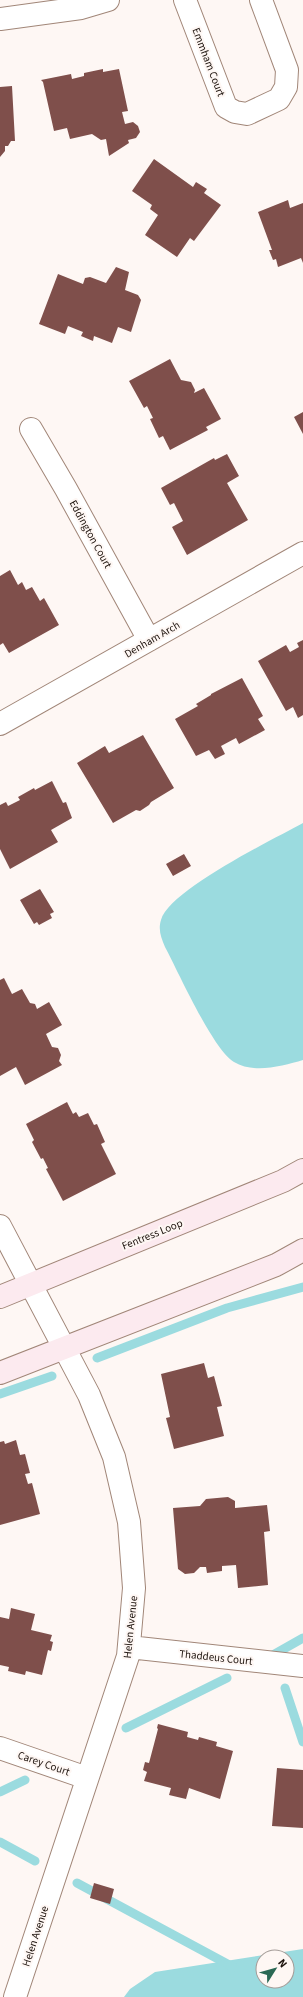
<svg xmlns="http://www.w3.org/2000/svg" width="303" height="1997" viewBox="0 0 303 1997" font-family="'Source Sans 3',sans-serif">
<rect width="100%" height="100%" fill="#fef7f4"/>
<path fill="#9bdbdf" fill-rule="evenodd" d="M303,823v237c-20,6 -50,14 -69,2 -21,-12 -56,-91 -69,-115 -4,-10 -7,-17 -4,-27 8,-30 113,-81 142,-97z
M303,1949v48h-179l6,-8 25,-17zM263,1957h24v24h-24z"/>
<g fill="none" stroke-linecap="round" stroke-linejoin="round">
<path stroke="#9bdbdf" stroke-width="9" d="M97,1358l130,-50 76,-21
M0,1394l52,-18
M273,1655l30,-17
M285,1688l18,54
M126,1728l101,-50
M0,1792l25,-12
M0,1842l35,19
M77,1883l156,84"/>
</g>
<path fill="#7f4f4b" d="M103,69v3l16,-3 9,42 -6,1 3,12 8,-2 5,4 2,6 -4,6 -8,2 1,3 -20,13 -3,-17 -5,1 -9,-6 -22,5 -3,-11 -13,3 -11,-49 -2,-2 30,-6 1,5 12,-3v-3z
M12,86l3,55h-4l-3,5h-3v5l-5,6v-70z
M154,159l39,28 3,-5 11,7 -3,4 17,12 -27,36 -4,-3 -13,19 -32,-22 13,-20 -8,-6 2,-4 -20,-14z
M288,200l2,8 13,-5v60l-2,-5 -23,9 -2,-8 -3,1 -4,-10h3l-14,-38z
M116,267l13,5 -4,18 13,5 3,5 -10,32 -13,-5 -6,16 -18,-7 -1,5 -12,-5 2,-4 -15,-6 -3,8 -26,-10 19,-50 25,10 2,-6 5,-1 16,6z
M170,359l11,21 10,2 4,8 -1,3 10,-5 17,31 -15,8 2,3 -38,20 -7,-14 -4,2 -9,-19 3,-1 -6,-12 -3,2 -15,-27z
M303,412v22l-9,-17z
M227,454l12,22 -12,7 21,37 -61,35 -15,-28 11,-6 -9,-18 -4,2 -9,-17 53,-30 1,2z
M10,570l8,15 4,-3 4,8 6,-3 8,14 4,-3 15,27 -50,28 -6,-10 -3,2v-69z
M303,640v75l-5,3 -5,-11 -7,4 -28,-50 28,-16 4,7 9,-5 -2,-4z
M242,678l21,38 -5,3 7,11 -26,14 -3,-6 -15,8 4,8 -10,5 -6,-9 -13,6 -21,-37 23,-13 -2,-2 15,-9v-1z
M143,735l31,53 -23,14 -2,3 -9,6 -4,-1 -23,13 -36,-60 28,-17 4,7z
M52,781l11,22 3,-1 6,16 -21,12 7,12 -48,27 -10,-20v-44l6,-3 2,4 12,-6 -2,-3 16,-9 1,2z
M184,854l7,12 -18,10 -7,-12z
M40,889l14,23 -4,2 2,4 -13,7 -2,-3 -3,2 -14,-24z
M4,978l8,16 10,-5 8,14 5,1 2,5 12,-7 13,23 -16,9 6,13 6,1 3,7 -2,6 3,4 -37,20 -9,-18 -16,9v-96z
M67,1102l6,12 3,-2 3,5 9,-4 6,12 3,-1 8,18 -4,2 15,30 -53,27 -17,-32 2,-1 -5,-10 -2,1 -9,-17 2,-2 -8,-16z
M204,1363l4,15 6,-2 8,30 -5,1 7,29 -50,13 -8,-31 4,-1 -9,-43z
M16,1440l4,15 5,-1 5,19 -5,1 3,10 4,-1 8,31 -40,11v-83l4,-1 1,3z
M228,1497l7,4v7l32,-3 3,26 -6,1 4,53 -30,3 -2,-23 -14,1v5l-15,2 -1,-6h-6l-6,6 -9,1 -7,-5 -5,-61 27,-2 6,-7z
M11,1608l24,6 -4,16 21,5 -2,6 3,1 -2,9 -3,-1 -6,25 -16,-4 -1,4 -17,-4 1,-4 -9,-2v-48l9,2z
M158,1724l30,8 -1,5 11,3 1,-3 18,5 -1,4 17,5 -13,48 -31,-11 -3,11 -17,-4 2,-7 -27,-7 3,-9 -4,-2 2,-8 4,1 9,-34 -1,-1z
M277,1768l26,2v58l-31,-2z
M94,1883l20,6 -4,15 -20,-6z"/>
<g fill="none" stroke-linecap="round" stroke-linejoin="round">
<g stroke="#a18678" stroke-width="24">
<path id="street" d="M185,0l41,107 9,5 12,2 32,-15 7,-12 1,-17 -26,-70
M0,19l81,-11 27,-8
M31,429l35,60 83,151
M0,724l303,-171
M0,1226l89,169 25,62 15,65 5,66 -6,68 -113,341
M129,1647l174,19
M0,1748l87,30"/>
</g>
<g stroke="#a18678" stroke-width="24">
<path id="secondary" d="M0,1297l283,-116 20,-11
M0,1373l276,-108 27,-15"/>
</g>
<use href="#street" stroke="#fff" stroke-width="22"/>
<use href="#secondary" stroke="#fceaef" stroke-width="22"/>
</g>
<g text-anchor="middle" stroke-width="4" stroke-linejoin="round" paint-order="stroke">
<g font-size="11" fill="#1d130d" stroke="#fef7f4">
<text transform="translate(209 62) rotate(69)" y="4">Emmham Court</text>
<text transform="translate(91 534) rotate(61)" y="4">Eddington Court</text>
<text transform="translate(152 639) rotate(-30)" y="4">Denham Arch</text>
<text transform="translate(152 1234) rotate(-22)" y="4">Fentress Loop</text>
<text transform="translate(130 1627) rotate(-84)" y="4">Helen Avenue</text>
<text transform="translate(216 1657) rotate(6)" y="4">Thaddeus Court</text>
<text transform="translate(44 1763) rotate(19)" y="4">Carey Court</text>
<text transform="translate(35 1936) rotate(-72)" y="4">Helen Avenue</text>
</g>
</g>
<g transform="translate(275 1969) rotate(53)"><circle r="19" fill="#fef7f4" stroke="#a49c98"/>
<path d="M0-3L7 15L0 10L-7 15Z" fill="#2a6854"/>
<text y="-6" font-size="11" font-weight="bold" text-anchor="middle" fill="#1d130d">N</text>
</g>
</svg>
